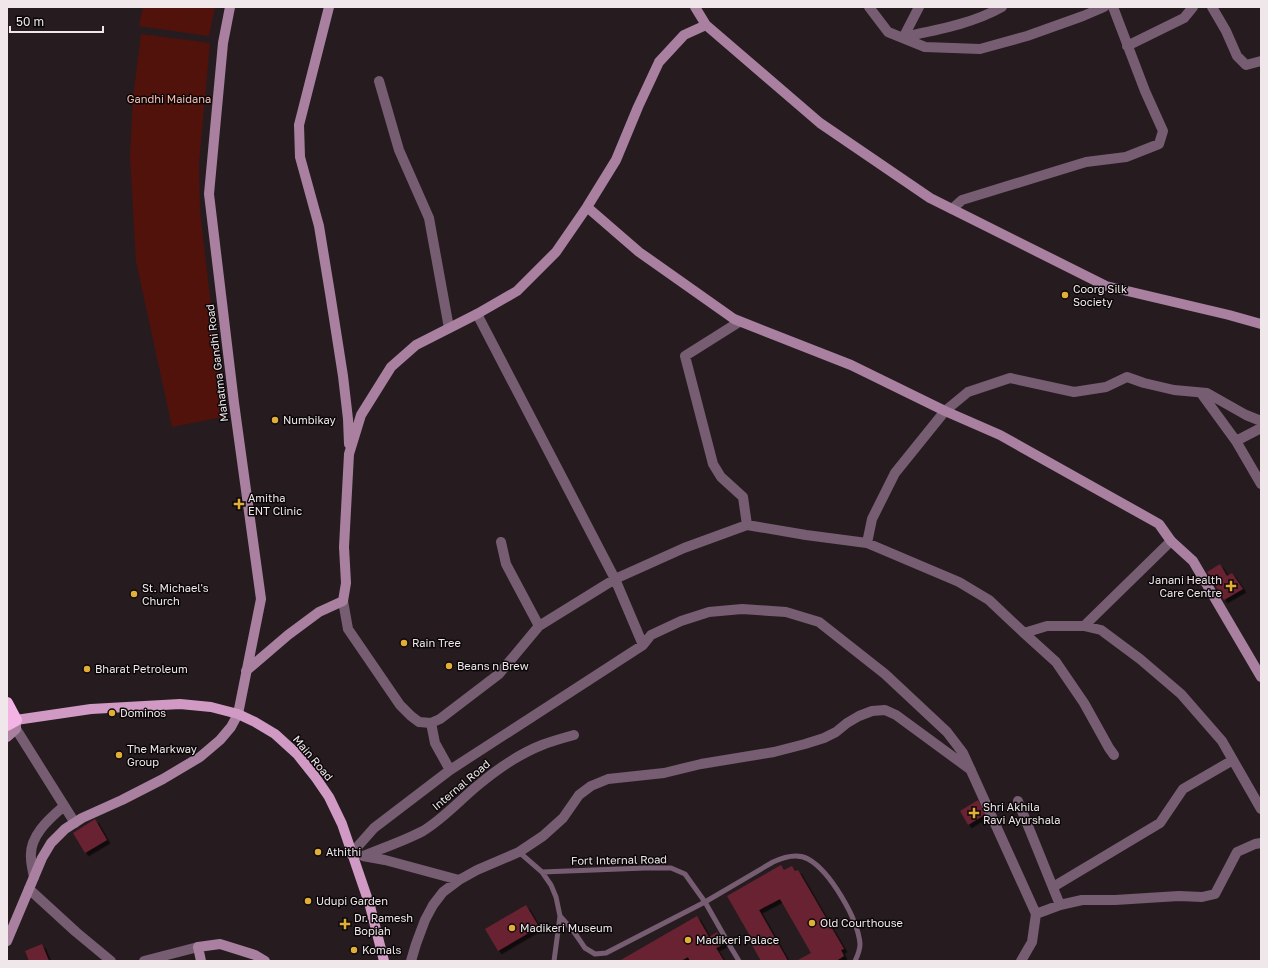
<svg xmlns="http://www.w3.org/2000/svg" width="1268" height="968" viewBox="0 0 1268 968" font-family="'Golos Text',sans-serif">
<defs>
<filter id="shadow"><feDropShadow dx="3.5" dy="3.5" stdDeviation="0" flood-color="#0009"/></filter>
</defs>
<rect width="100%" height="100%" fill="#261c20"/>
<path fill="#51120c" d="M143,7h72l-6,29 -70,-10z
M141,34l69,9 -11,120 1,49 16,136 11,68 -55,11 -36,-166 -6,-104 3,-59z"/>
<path fill="#672230" filter="url(#shadow)" d="M1220,564l7,12 5,-3 11,16 -19,11 -17,-28z
M978,800l8,14 -18,11 -8,-14z
M95,819l12,21 -22,13 -12,-20z
M781,865l3,5 8,-4 3,5 3,-1 46,79 -3,1 3,6 -8,5h-40l15,-8 -31,-54 -21,11 29,51h-23l-1,-1 -3,1 -13,-23 2,-2 -23,-40z
M526,905l13,22 -41,24 -13,-22z
M697,916l12,21 8,-5 7,12 -8,4 8,13h-34l-2,-4 -7,4h-62z
M42,944l7,17h-20l-4,-10z"/>
<g fill="none" stroke-linecap="round" stroke-linejoin="round">
<path stroke="#775d71" stroke-width="5" d="M519,852l23,20 9,13 5,12 4,19 -6,45
M542,872l103,-4h26l14,6 20,28 68,-40c11,-5 24,-9 35,-3 22,12 50,60 52,85 0,6 -2,11 -5,17
M560,916l14,16 11,16 10,6 11,-1 99,-51 25,44 9,15"/>
<path stroke="#775d71" stroke-width="10" d="M869,7l19,25 37,15 55,2 47,-13 56,-20 21,-9
M1212,7l14,24 11,25 9,9 15,-4
M903,37c33,-7 69,-13 99,-30
M903,38l16,-31
M1127,46l57,-28 9,-11
M379,81l20,69 30,68 20,110
M952,209l10,-9 75,-23 49,-15 40,-5 33,-13 4,-13 -18,-40 -32,-84
M477,314l138,265 28,66
M739,322l-54,34 28,108 8,13 22,20 4,28
M1201,393l35,48
M1261,428l-25,13 25,43
M501,542l5,22 33,62
M867,543l92,39 30,18 35,33 23,-7h37l17,4 39,29 41,35 41,47 39,68
M343,601l5,28 52,76 11,11 8,6 12,1 9,-4 59,-45 40,-48 76,-47 69,-31 63,-23 59,10 61,8 5,-24 23,-46 50,-62 23,-19 42,-14 64,14 32,-5 21,-10 17,6 30,7 33,3 39,22 15,6
M1084,626l87,-85
M1024,633l32,29 28,41 25,45 5,7
M431,723l4,20 15,27
M16,729l59,94
M1018,801l42,104
M351,854l23,-26 76,-58 193,-125 8,-10 30,-14 28,-9 33,-3 44,3 33,10 66,52 62,58 16,21 73,161 -4,28 -11,19
M363,856c20,-8 41,-15 60,-25 20,-12 36,-30 54,-45 19,-16 42,-32 65,-41 10,-4 21,-7 32,-10
M363,856l22,4 74,20
M34,877c-1,-6 -3,-12 -3,-19 -2,-22 18,-39 33,-52
M1053,887l107,-64 23,-34 50,-29
M29,889l47,43 35,29
M1036,914l24,-9 22,-5h33l64,-4 23,1 13,-3 22,-42 18,-8 6,-1
M144,961l54,-14
M411,961l5,-17 9,-24 8,-15 10,-13 16,-12 18,-10 42,-18 24,-16 20,-18 16,-23 12,-9 17,-7 56,-6 37,-9 73,-12 31,-8 19,-6 12,-6 11,-9 12,-7 13,-5 13,-1 11,5 75,55"/>
<path stroke="#a980a0" stroke-width="10" d="M329,7l-30,118 1,32 19,69 11,67 13,83 5,43 1,25
M695,7l11,18 114,98 110,75 176,88 123,29 32,9
M587,207l52,45 95,67 117,46 94,46 55,24 159,89 12,17 22,20 68,116
M246,671l42,-36 31,-23 24,-11 3,-18 -2,-36 5,-93 12,-39 30,-48 25,-22 61,-31 40,-23 39,-39 31,-45 29,-47 22,-53 21,-45 25,-27 22,-10
M7,737l9,-8v-9
M7,941l35,-83 9,-15 14,-14 17,-11 40,-18 41,-21 37,-22 20,-17 11,-13 7,-13 23,-115 -27,-196 -25,-209 14,-151 7,-36
M201,961l-3,-14 22,-3 35,11 10,6"/>
<path stroke="#d09ac4" stroke-width="10" d="M7,718l9,2 75,-11 89,-5 31,3 27,7 17,8 20,12 22,20 19,24 13,19 13,27 28,82 14,55"/>
<path stroke="#f4b3e5" stroke-width="12" d="M7,703l9,17 -9,5"/>
</g>
<g fill="#e3ae35" stroke="#0c0809" stroke-width="1.5">
<circle cx="1065" cy="295" r="4"/>
<circle cx="275" cy="420" r="4"/>
<path d="M237 498h4v4h4v4h-4v4h-4v-4h-4v-4h4z"/>
<path d="M1229 580h4v4h4v4h-4v4h-4v-4h-4v-4h4z"/>
<circle cx="134" cy="594" r="4"/>
<circle cx="404" cy="643" r="4"/>
<circle cx="449" cy="666" r="4"/>
<circle cx="87" cy="669" r="4"/>
<circle cx="112" cy="713" r="4"/>
<circle cx="119" cy="755" r="4"/>
<path d="M972 807h4v4h4v4h-4v4h-4v-4h-4v-4h4z"/>
<circle cx="318" cy="852" r="4"/>
<circle cx="308" cy="901" r="4"/>
<circle cx="812" cy="923" r="4"/>
<path d="M343 918h4v4h4v4h-4v4h-4v-4h-4v-4h4z"/>
<circle cx="512" cy="928" r="4"/>
<circle cx="688" cy="940" r="4"/>
<circle cx="354" cy="950" r="4"/>
</g>
<g text-anchor="middle" stroke-width="3" stroke-linejoin="round" paint-order="stroke">
<g font-size="11" fill="#fbbaaf" stroke="#0c0809">
<text x="169" y="103">Gandhi Maidana</text>
</g>
<g font-size="11" fill="#efe7ea" stroke="#0c0809" text-anchor="start">
<text x="1073" y="293">Coorg Silk<tspan x="1073" dy="13">Society</tspan></text>
<text x="283" y="424">Numbikay</text>
<text x="248" y="502">Amitha<tspan x="248" dy="13">ENT Clinic</tspan></text>
<text x="1222" y="584" text-anchor="end">Janani Health<tspan x="1222" dy="13">Care Centre</tspan></text>
<text x="142" y="592">St. Michael's<tspan x="142" dy="13">Church</tspan></text>
<text x="412" y="647">Rain Tree</text>
<text x="457" y="670">Beans n Brew</text>
<text x="95" y="673">Bharat Petroleum</text>
<text x="120" y="717">Dominos</text>
<text x="127" y="753">The Markway<tspan x="127" dy="13">Group</tspan></text>
<text x="983" y="811">Shri Akhila<tspan x="983" dy="13">Ravi Ayurshala</tspan></text>
<text x="326" y="856">Athithi</text>
<text x="316" y="905">Udupi Garden</text>
<text x="354" y="922">Dr. Ramesh<tspan x="354" dy="13">Bopiah</tspan></text>
<text x="820" y="927">Old Courthouse</text>
<text x="520" y="932">Madikeri Museum</text>
<text x="696" y="944">Madikeri Palace</text>
<text x="362" y="954">Komals</text>
</g>
<g font-size="11" fill="#efe7ea" stroke="#0c0809">
<text transform="translate(217 363) rotate(-97)" y="4">Mahatma Gandhi Road</text>
<text transform="translate(313 758) rotate(50)" y="4">Main Road</text>
<text transform="translate(461 785) rotate(-40)" y="4">Internal Road</text>
<text transform="translate(619 860) rotate(-1)" y="4">Fort Internal Road</text>
</g>
</g>
<rect width="1268" height="968" fill="none" stroke="#efe7ea" stroke-width="16"/>
<path d="M10 26v6h93v-6" fill="none" stroke="#efe7ea" stroke-width="2"/>
<text x="16" y="26" font-size="12" fill="#efe7ea" stroke="#0c0809" stroke-width="3" paint-order="stroke">50 m</text>
</svg>
